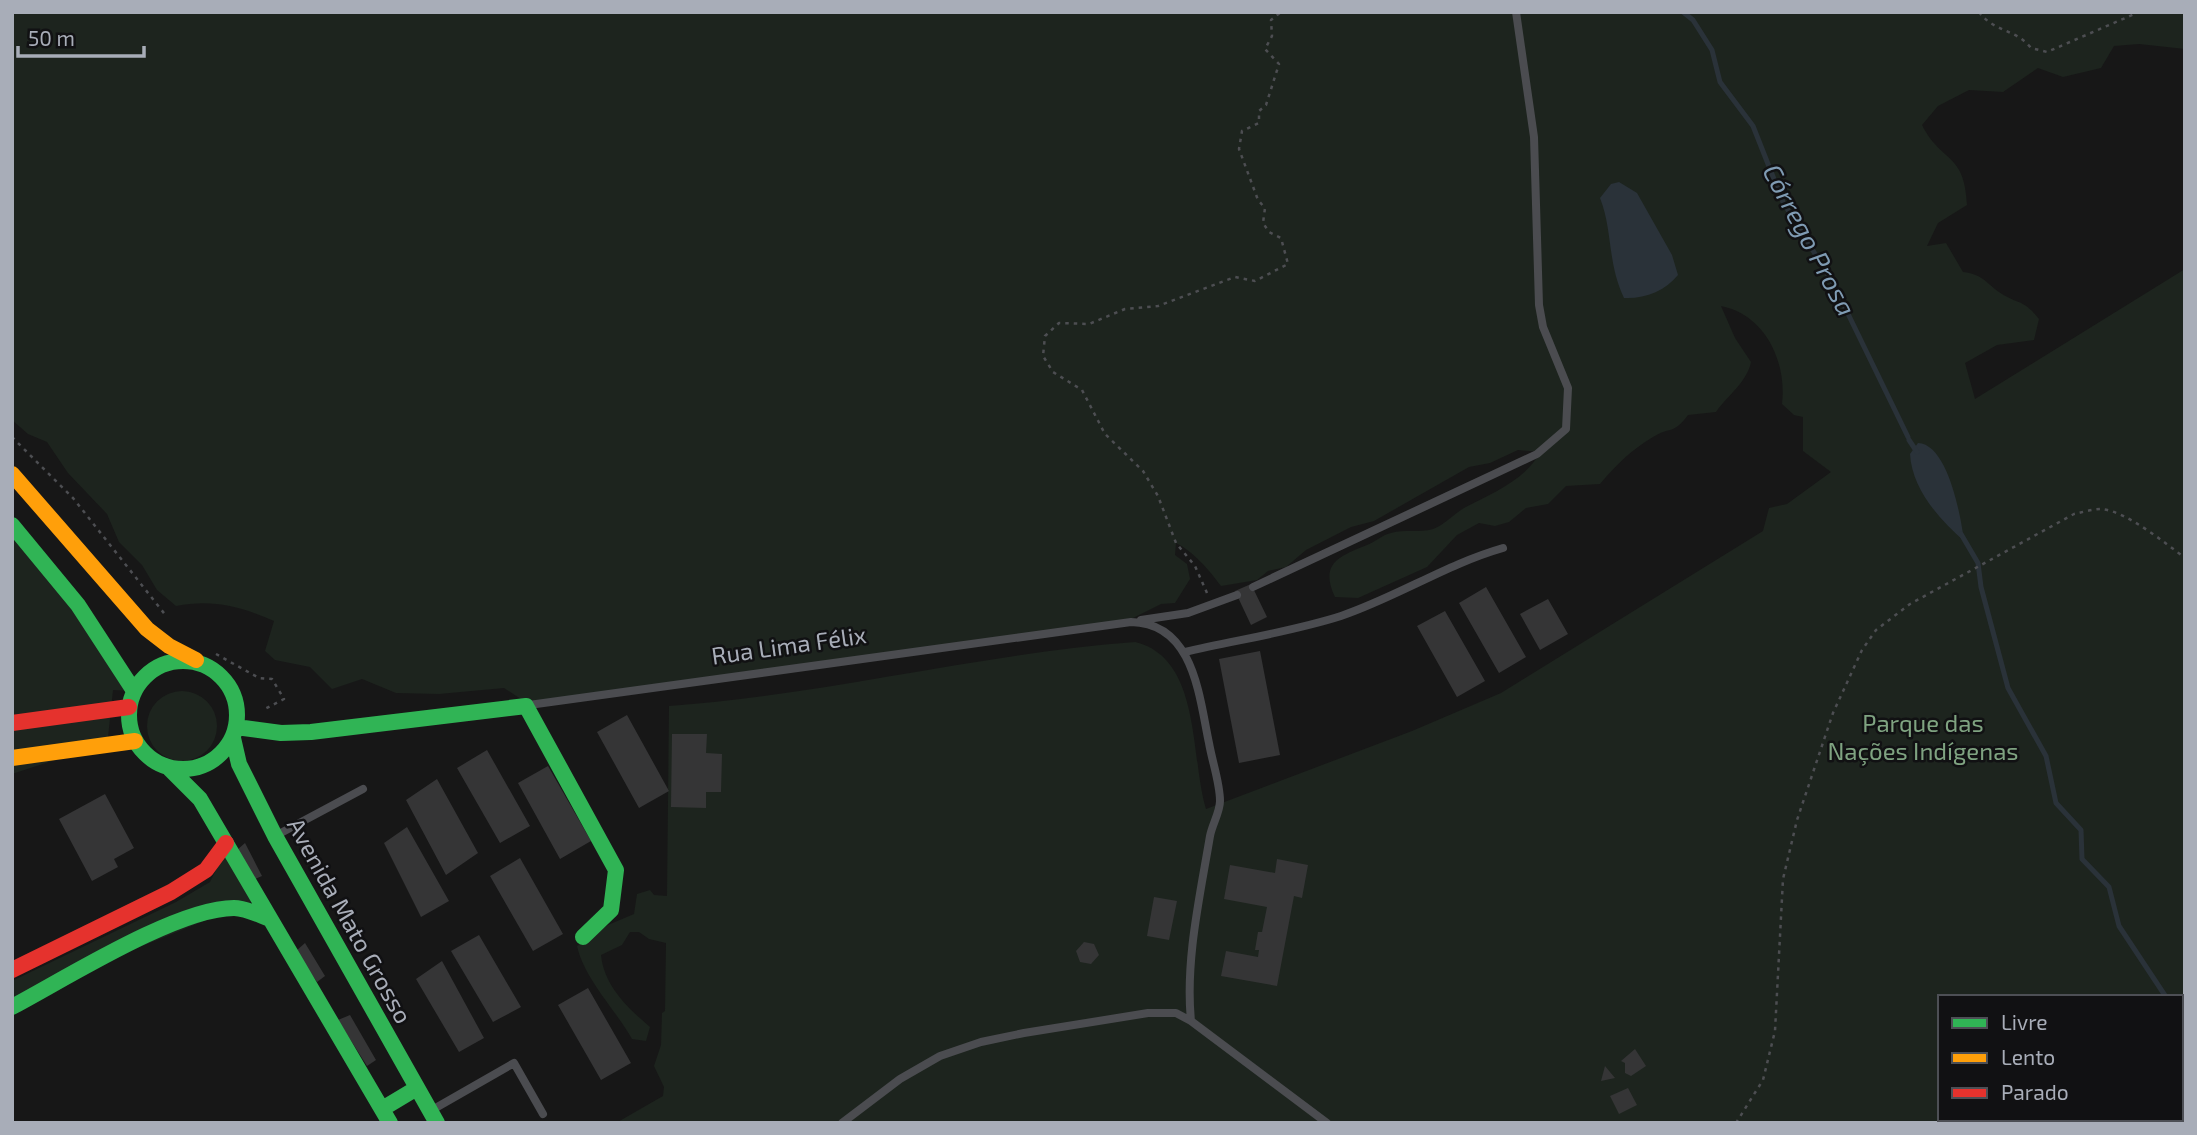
<svg xmlns="http://www.w3.org/2000/svg" width="2197" height="1135" viewBox="0 0 2197 1135" font-family="'Exo 2',sans-serif">
<rect width="100%" height="100%" fill="#171717"/>
<path fill="#1d241e" fill-rule="evenodd" d="M12,12h2173v37l-46,-5 -25,2 -13,22 -38,9 -25,-9 -35,24 -34,-2 -31,16 -16,19c19,38 43,27 45,80l-29,18 -11,23 19,-3 17,29c22,3 22,11 39,22 18,11 21,5 37,25l-5,21 -37,5 -32,18 10,36 210,-130v854h-1569l47,-27 1,-9 -10,-21 7,-21 1,-32 3,-2 1,-68 -17,-4 -10,-7h-9l-8,13 -21,10c3,31 27,53 49,72l-4,14 -14,-2c-17,-30 -48,-61 -55,-93l31,-21 26,-11 3,-20 13,-4 4,5 13,1 2,-190c156,-11 309,-52 466,-64 67,16 55,115 71,167l206,-78 89,-38 262,-162 6,-23 18,-4 44,-32 -28,-21v-34l-9,-2 -12,-11c5,-41 -16,-89 -61,-98l14,32 16,24c-4,20 -23,33 -35,50l-28,3c-15,20 -17,11 -35,22 -22,13 -37,28 -53,47l-34,2 -18,18 -22,4 -17,14 -14,4 -16,-3 -22,12 -30,32 -69,31 -23,-1c-16,-34 5,-41 32,-52 8,-3 15,-10 24,-12 13,-4 29,0 42,-4 11,-4 21,-15 31,-21 27,-14 62,-28 76,-56l-22,-2 -28,13 -21,4 -95,54 -23,6 -45,23 -20,17 -18,4 -11,9 -36,6c-11,-15 -28,-35 -45,-43l-1,12 12,9 3,15 -15,24 -14,1 -30,15 -604,84 -23,-15 -65,6 -43,-1 -34,-14 -30,10 -22,-22 -35,-7 -10,-9 9,-30c-34,-15 -62,-22 -98,-15l-19,-16 -15,-25 -23,-23 -12,-28 -39,-41 -21,-31 -19,-8 -16,-14zM1940,997h241v122h-241z
M12,525l122,166 -21,-1 -6,57 -46,11 -49,16z
M147 726a35 35 0 1 1 70 0a35 35 0 1 1-70 0Z
M224,854l29,47 -241,98v-18l164,-79 34,-20z"/>
<path fill="#2a3239" d="M1619,182l18,11 35,62 6,20c-13,16 -33,24 -54,23 -17,-36 -11,-67 -24,-100l11,-14z
M1918,443c30,1 43,74 46,98 -25,-22 -52,-52 -54,-87z"/>
<g fill="none" stroke-linecap="round" stroke-linejoin="round">
<path stroke="#2a3239" stroke-width="5" d="M1683,12l10,8 19,30 8,32 33,44 30,76 50,81 75,154
M1909,440l8,12
M1961,534l17,29 3,24 27,101 38,68 10,47 25,27 1,29 27,28 10,39 47,71
M2181,1080l4,5"/>
</g>
<path fill="#353536" d="M1251,584l16,33 -16,8 -16,-34z
M1486,587l40,70 -27,16 -40,-70z
M1548,599l20,35 -28,16 -20,-36z
M1445,611l40,70 -28,16 -40,-71z
M1260,651l20,104 -41,8 -20,-104z
M627,715l42,76 -30,17 -42,-76z
M672,734h35l-1,19 16,1 -1,38h-15v16l-35,-1z
M487,750l43,76 -30,17 -43,-75z
M548,766l43,75 -31,18 -42,-76z
M437,779l41,74 -32,22 -40,-75z
M105,794l29,54 -20,11 4,8 -26,14 -33,-62z
M407,827l42,74 -28,16 -37,-74z
M245,843l17,33 -9,4 -16,-30z
M520,858l43,76 -30,17 -43,-75z
M1277,859l31,6 -6,33 -8,-2 -17,90 -56,-10 5,-25 32,6 1,-7h-4l3,-18h4l5,-25 -43,-8 6,-34 45,8z
M1154,897l23,4 -8,39 -22,-4z
M479,935l42,72 -28,15 -42,-71z
M1084,942l10,2 5,11 -8,9 -11,-2 -4,-11z
M305,943l20,33 -8,6 -21,-31z
M442,961l42,77 -25,14 -43,-73z
M588,988l43,75 -30,17 -43,-75z
M350,1015l26,45 -9,6 -29,-46z
M1635,1049l11,17 -15,10 -6,-3v-10l-4,-2z
M1605,1066l10,12 -14,3z
M1628,1088l9,17 -18,9 -9,-18z"/>
<g fill="none" stroke-linecap="round" stroke-linejoin="round">
<path stroke="#4d4e52" stroke-width="2.5" stroke-dasharray="3.5 5" stroke-linecap="butt" d="M1979,12c15,20 37,17 52,36l16,4 92,-40
M12,437l61,61 94,119
M1207,593l-12,-27 -19,-23 -18,-47 -15,-25 -38,-37 -23,-44 -29,-18 -10,-16 2,-20 14,-13 30,1 36,-15 33,-3 77,-29 20,4 33,-17 -7,-26 -12,-6 -6,-9 2,-15 -7,-8 -19,-51 3,-18 17,-8v-12l7,-6 13,-41 -14,-15 7,-13 -1,-16 10,-8
M216,654l43,24 13,1 12,20 -21,11
M1736,1123l27,-43 12,-49 8,-152 14,-59 36,-107 29,-63 14,-20 34,-26 164,-90c9,-2 19,-5 28,-5 25,3 62,33 83,49"/>
<path stroke="#4b4c50" stroke-width="8" d="M1253,587l284,-133 29,-25 2,-41 -25,-61 -4,-22 -5,-168 -18,-125
M1141,620l47,-7 49,-18
M1185,652c51,-12 106,-20 156,-36 56,-19 106,-52 162,-68
M529,705l602,-83c63,1 68,74 78,121 3,18 11,40 11,58 0,11 -8,24 -10,35 -10,60 -25,125 -19,185l136,102
M277,835l86,-46
M432,1110l82,-47 29,51
M842,1123l58,-44 40,-23 41,-14 43,-9 124,-20h28l15,8"/>
<path stroke="#30b455" stroke-width="16" d="M12,525l66,80 56,86
M129 715a54 54 0 1 1 108 0a54 54 0 1 1-108 0Z
M236,727l45,6 30,-1 215,-26 90,164 -5,40 -28,27
M233,738l6,26 36,72 162,287
M168,767l32,32 190,324
M12,1007c53,-28 165,-99 222,-99 12,0 25,7 36,11
M382,1109l35,-21"/>
<path stroke="#ff9f0a" stroke-width="16" d="M12,474l135,155 22,17 27,14
M12,758l123,-17"/>
<path stroke="#e5322d" stroke-width="16" d="M12,723l117,-16
M12,970l159,-78 35,-22 20,-27"/>
</g>
<g text-anchor="middle" stroke-width="5" stroke-linejoin="round" paint-order="stroke">
<g font-size="24" fill="#a8adb8" stroke="#111113">
<text transform="translate(789 646) rotate(-8)" y="8">Rua Lima Félix</text>
<text transform="translate(349 921) rotate(61)" y="8">Avenida Mato Grosso</text>
</g>
<g font-size="24" fill="#7fa381" stroke="#111113">
<text x="1923" y="732">Parque das<tspan x="1923" dy="28">Nações Indígenas</tspan></text>
</g>
<g font-size="26" font-style="italic" fill="#7f9bb3" stroke="#111113">
<text transform="translate(1809 240) rotate(62)" y="9">Córrego Prosa</text>
</g>
</g>
<rect width="2197" height="1135" fill="none" stroke="#a8adb8" stroke-width="28"/>
<rect x="1938" y="995" width="245" height="126" fill="#111113" stroke="#4d4f55" stroke-width="2"/>
<rect x="1952" y="1018" width="35" height="10" fill="#30b455" stroke="#4d4f55" stroke-width="2"/>
<text x="2001" y="1030" font-size="21" fill="#a8adb8">Livre</text>
<rect x="1952" y="1053" width="35" height="10" fill="#ff9f0a" stroke="#4d4f55" stroke-width="2"/>
<text x="2001" y="1065" font-size="21" fill="#a8adb8">Lento</text>
<rect x="1952" y="1088" width="35" height="10" fill="#e5322d" stroke="#4d4f55" stroke-width="2"/>
<text x="2001" y="1100" font-size="21" fill="#a8adb8">Parado</text>
<path d="M18 46v10h126v-10" fill="none" stroke="#a8adb8" stroke-width="3.5"/>
<text x="28" y="46" font-size="21" fill="#a8adb8" stroke="#111113" stroke-width="5" paint-order="stroke">50 m</text>
</svg>
